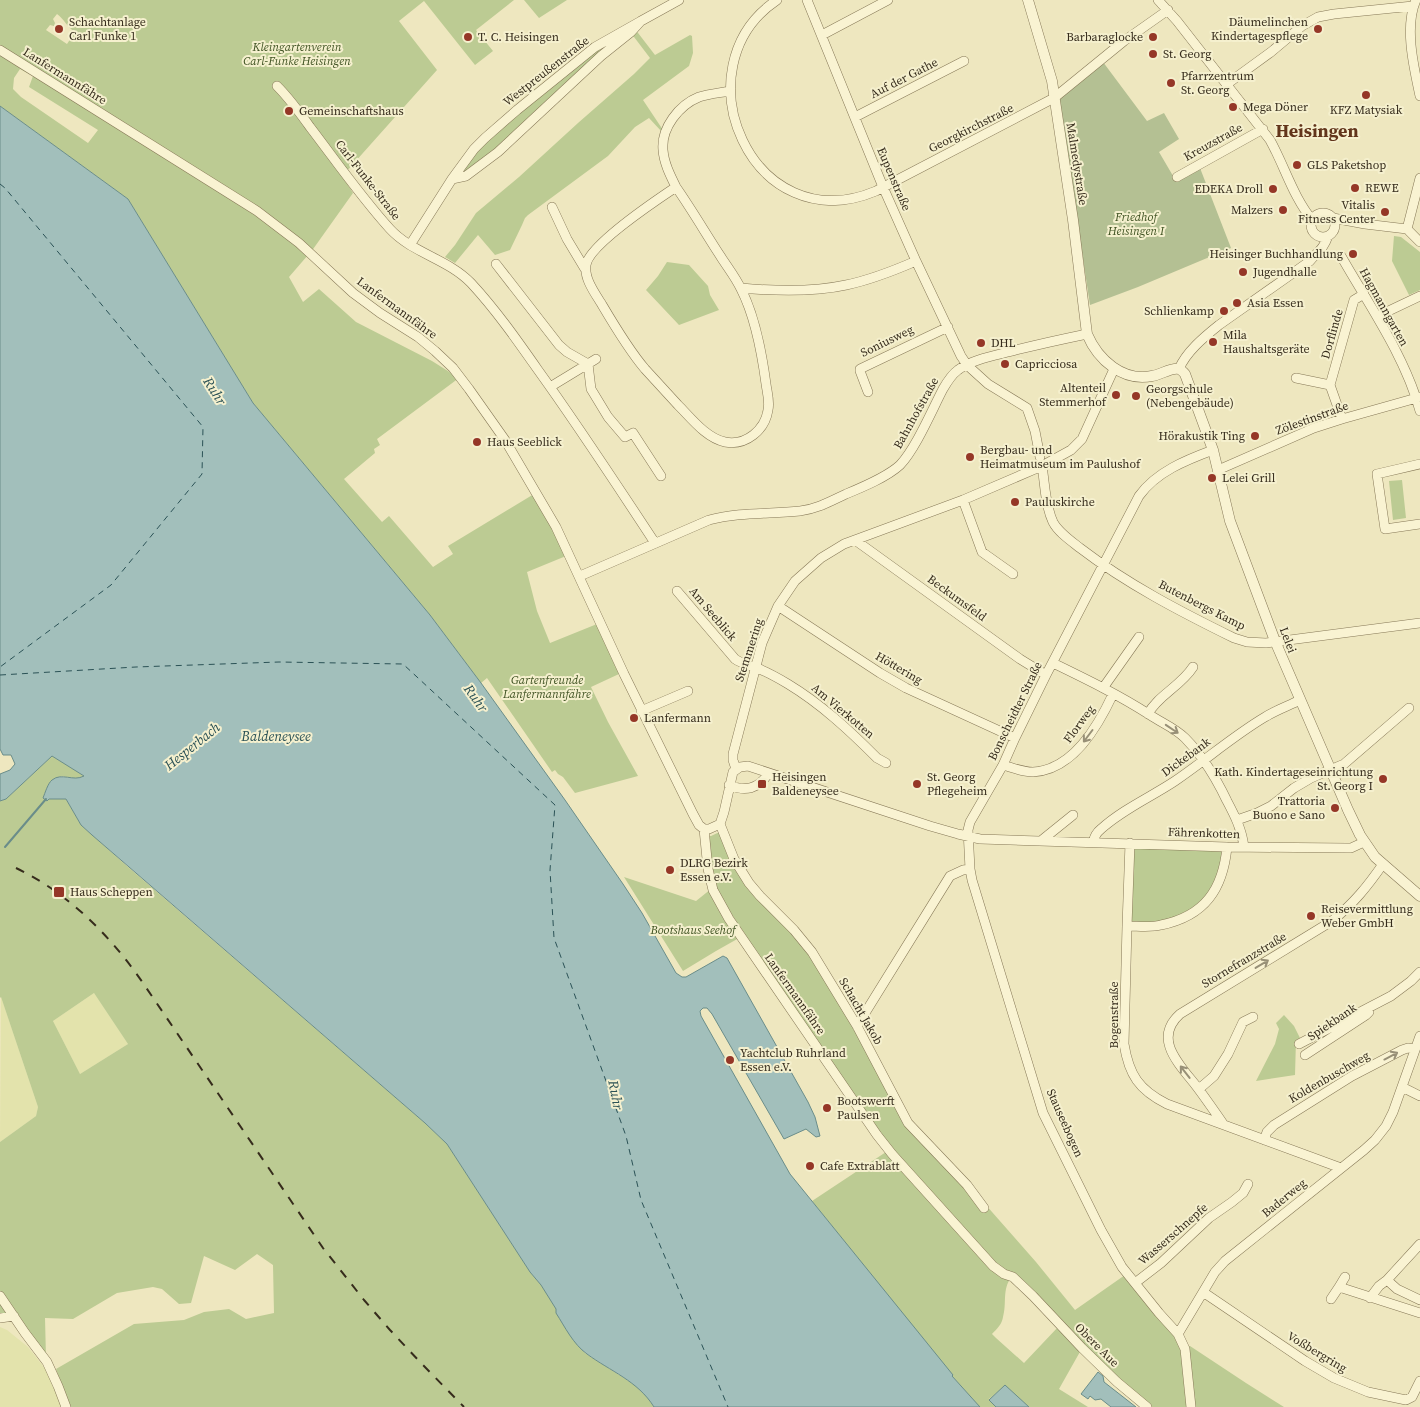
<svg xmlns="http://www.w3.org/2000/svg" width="1420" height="1407" viewBox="0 0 1420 1407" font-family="'Source Serif 4',serif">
<rect width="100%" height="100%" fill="#eee7bf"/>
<path fill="#e3e3ac" d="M94,993l34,51 -48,30 -27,-53z
M1,997l37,110 -2,9 -36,26z
M0,1327l7,3 21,17 22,28 12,32h-62z"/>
<path fill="#bccb93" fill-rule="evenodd" d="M0,0h514l-38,30 17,21 -18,14 -51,-64 -25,20 38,49 -91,102 -28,-34 35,55 -42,59 -55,-39 52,42 -19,22 14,25 16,-13 37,33 76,39 27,17 -82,61 3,6 -6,4 1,4 -31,26 38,43 7,-6 44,51 20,-13 -5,-8 86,-52 32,62 -39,16 10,39 13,32 47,-19 22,50 -28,13 17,35 30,54 -63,17 -12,-16 -5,-3 -3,-4 -3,2 -65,-94 -6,5 -51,-68 -177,-212 -125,-204 -128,-93zM57,14c7,5 10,13 18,18l-8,12 -21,-14 4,-5 4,1 1,-3 -2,-4zM20,69l13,7 -4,11 69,43 -10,13 -67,-46 -8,-8 1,-11z
M524,0h43l-28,18z
M638,24l-150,133 -30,19 17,-25 25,-22 99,-81z
M635,29l20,26 35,-20 2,1 1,17 -4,13 -46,34 20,30 -1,2 -13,-14 -14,9 -27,29 -80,59 -3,3 -3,7 -12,25 -15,5 -17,-20 -23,28 -10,-6 10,-12 21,-32 43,-36 59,-54 56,-49 16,-16 -19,-25z
M1394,236l7,1 19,15v38l-11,5 -17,-34z
M667,262l22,3 19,21 2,9 9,15 -40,15 -33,-35 12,-14z
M1402,480l4,38 -13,2 -4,-39z
M52,756l33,20 -8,3 -16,-3 -12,23h17l15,26 46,41 298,257 22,21 83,128 11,13 44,68 53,34 10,10 6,10h-584l-14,-38 78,-45 50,-4 20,-8 25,-3 17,10 28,-6 -1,-48 -16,-11 -22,16 -31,-14 -13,47 -12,1 -17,-15 -9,-2 -36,6 -44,26 -28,-1 1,40 -31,-47 -15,4v-173l36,-26 2,-9 -37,-110 -1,1v-197l6,-2zM94,993l34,51 -48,30 -27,-53z
M726,829l14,34 19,30 56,62 89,157 132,150 39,48 50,-35 58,72 6,60h-39l-145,-134 -111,-120 -39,-52 -140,-212 -9,-53h5z
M1130,843l97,4 -2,18 -22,39 -42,21 -34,1z
M624,877l72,24 15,-12 28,49 -23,13 -33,20z
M1284,1015l10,11 6,12 -4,2 -1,35 -39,6 19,-37 4,-15 -3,-6z
M886,1152l125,126c-9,11 -4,26 -8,39 -1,7 -6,12 -11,17l4,4 28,25 35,-37 22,24 -22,39 29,18h-59l-24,-21 -16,13 7,8h-32l8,-8 -20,-23 -140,-175z
M1190,1346l56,37 38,24h-91l-7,-60z"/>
<path fill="#b4c093" d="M1103,62l44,59 17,-8 15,26 -20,13 17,29 24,-13 31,80 -93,39 -48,18 -31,-205z"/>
<path fill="#a2bfbb" stroke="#6a8d8a" d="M0,106l128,93 125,204 177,212 51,68 84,117 58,84 19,29 34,60 6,4h4l37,-21 4,2 81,144 7,15 5,19 -4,1 -10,-8 -22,10 -72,-125 -5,-6h-4l-3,3 1,5 89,158 163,201 -1,1 28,31h-326c-16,-26 -44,-36 -67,-53 -14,-10 -22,-27 -31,-41v-4l-15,-24 -11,-13 -83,-128 -22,-21 -333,-288 -11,-10 -15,-26h-17l-2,2 -4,-3c2,-5 5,-15 9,-18 10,-8 21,2 32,-4l-32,-20 -46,43 -6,2v-27l10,-4 5,-6 -4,-9h-8l-3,-6z
M1098,1372l5,4 1,6 32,25h-25l-10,-8 -6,1 -5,-4 -2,3 -7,-5z
M1005,1385l24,22h-33l-7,-7z"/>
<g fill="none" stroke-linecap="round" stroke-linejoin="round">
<path stroke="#6a8d8a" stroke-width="2" d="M5,847l41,-48"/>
<path stroke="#2b5256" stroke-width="1" stroke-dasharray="6 5" stroke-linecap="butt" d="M0,184l5,4 198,239 -1,47 -91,111 -111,82
M0,675l136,-8 143,-5 124,2 152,141 -5,65 4,68 72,198 15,64 87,207"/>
<g stroke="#867857" stroke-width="10">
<path id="minor" d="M777,0c-100,67 -25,243 99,191l178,-93 70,-57 44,-31
M807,0l76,187 33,74 45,95 6,9 21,19 39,24 8,23 5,26
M1158,0l19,21 93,119c15,27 23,57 43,81
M1416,0c-12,27 -2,68 4,96
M822,35l66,-35
M0,50l257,161 42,32 54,50 27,20 38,24 17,14 18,17 16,21 36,51 51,87 68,147 69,140 6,11 5,4 4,40 5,21 16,29 148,216 15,19 101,112 11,8 9,3 20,19 49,52 35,34 30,25
M1227,84l44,-32 31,-26 16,-9 16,-3 79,-8
M277,86c12,12 23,27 33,41 26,34 51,70 80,102 22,24 58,30 81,54 25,27 46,57 67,87 41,57 79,115 117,173
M855,117l109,-56
M1177,177l86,-48
M452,179l14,-3 32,-24 103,-96 30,-24 10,-11 38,-21
M676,187c-18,12 -87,58 -90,78 -2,13 8,27 15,38 13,22 27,46 44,66 11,12 22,24 33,36 13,13 28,33 47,37 21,4 40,-12 43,-32 2,-9 -1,-18 -2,-26 -4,-30 -11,-68 -25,-95 -5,-11 -13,-21 -20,-32 -15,-23 -29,-47 -45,-70 -6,-12 -12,-24 -13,-37 -2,-22 16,-45 36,-53 9,-3 20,-4 31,-6
M552,207l15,32 18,30
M1311 225a12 12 0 1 1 24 0a12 12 0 1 1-24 0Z
M1333,218l32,6 42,5 13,13
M1407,229l13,-51
M410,245l42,-66 22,-30 11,-11 32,-28 78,-63 46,-26
M1341,256c28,49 64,100 79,155
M496,264l63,81 8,7 21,12 3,25 17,28 17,20 8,-4 28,43
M741,288c33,3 73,4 105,-3 24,-5 47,-14 70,-24
M1378,316l42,-20
M1179,369c7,-17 25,-32 40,-44l91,-64c8,-10 13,-11 18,-25
M1296,378l34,7
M550,387l46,-28
M868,392l-8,-21v-2l88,-42
M1342,419l-12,-34 24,-85 10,-6
M1420,464l-43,10 8,55 35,-5
M1042,466c3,18 3,39 11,56 5,10 18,19 27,26 47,36 101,64 154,90l13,4 19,1 154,-20
M1218,470l96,-42 28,-9 78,-22
M963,500l19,52 31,22
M855,540l165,119 26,16
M580,576l129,-56c30,-8 60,-6 91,-9 17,-2 31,-10 46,-17 17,-7 41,-17 54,-29 16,-17 32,-55 43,-76 4,-7 8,-14 15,-19 14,-11 40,-15 58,-20 24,-6 47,-11 71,-16
M677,591l58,68c7,5 14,6 22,9 10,4 21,10 31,16 33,20 61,46 89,74l9,5
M778,606l102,67 26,15 109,50
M1053,663c33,16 66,32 97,52 12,8 25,13 35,23 18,18 31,40 42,63 8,15 15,29 17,46
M1103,688l36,-51
M641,711l47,-20
M1148,714c9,-18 33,-28 45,-47
M1003,765c10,3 19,7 30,7 40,-2 65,-46 80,-78
M736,769l-3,-9v-6l29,-111 16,-37 17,-25 26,-23 23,-14 119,-44 79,-34 29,-16 11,-11 32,-70
M729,785c17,7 29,4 40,-12
M1237,820l20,-7 14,-7 23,-18 17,-10 33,-14 65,-56
M720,824l14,35 15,24 11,13 34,34 18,22 45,74 51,97 59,62 17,23
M704,829h5l11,-5 4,-12 9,-40 7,-5 8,-1 182,60 28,8 22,5 247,8 120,1h4l13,-6
M1042,840l31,-25
M1093,842c2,-6 3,-9 8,-13 22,-20 50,-32 74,-48 31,-21 58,-45 90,-64 11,-7 23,-11 35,-17
M1130,843l-3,83 -3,118c5,31 15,46 43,60l174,64
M970,869l2,11 71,233 58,117 21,37 37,46 19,21
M1127,926c11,0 23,2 34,-1 44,-9 62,-36 66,-78
M857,1026l93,-150 13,-6 7,-1 -2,-39 2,-8 33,-57 12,-27 31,-63 93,-179c17,-24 47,-36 74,-46
M1299,1044l92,-48 20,-15 9,-9
M1305,1055l61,-40 3,-3 -1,-4
M1402,1087l18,9
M1199,1089l15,-13 14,-22 15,-32 10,-5
M1224,1125c-9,-13 -18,-26 -27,-38 -17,-22 -45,-48 -17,-73l152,-93c22,-18 35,-34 51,-57
M1264,1140l3,-8 7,-7 78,-49 50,-26 6,-2 7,1
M1420,1244l-33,36 10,9 23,11
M1135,1283l26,-20 48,-45 23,-16 11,-9 5,-9
M1339,1287l6,-10
M1203,1292l102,69 29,17 34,14 38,8 6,-3 8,-16
M0,1296l25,37 22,29 11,24 8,21
M1370,1298l9,-12 8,-6
M1331,1299l8,-12 81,26
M0,1318l14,-2
M1191,1407l-6,-58 -7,-15 37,-62 10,-11 139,-111 11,-10 11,-14 7,-14 27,-76"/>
</g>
<g stroke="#867857" stroke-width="11">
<path id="tertiary" d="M1028,0l24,81 21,139 14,114c11,26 36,48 65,42 8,-1 20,-9 27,-7 3,1 4,3 6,5l28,76 17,71 45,120 73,169 12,25 15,22 45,39"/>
</g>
<use href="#minor" stroke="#f9f3d2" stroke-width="9"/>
<use href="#tertiary" stroke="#f9f3d2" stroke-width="10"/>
<path stroke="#362c1c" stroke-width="2" stroke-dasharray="9 9" stroke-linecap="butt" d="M16,868c52,25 94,67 127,115l180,265 41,52 26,30 30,32 44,45"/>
</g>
<defs><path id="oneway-shaft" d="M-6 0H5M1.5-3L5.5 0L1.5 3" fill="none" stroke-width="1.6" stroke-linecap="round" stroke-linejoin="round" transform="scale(1.25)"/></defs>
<g stroke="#989077">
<use href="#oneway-shaft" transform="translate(1172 729) rotate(34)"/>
<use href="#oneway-shaft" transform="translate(1088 736) rotate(127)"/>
<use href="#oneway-shaft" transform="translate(1262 964) rotate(-31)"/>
<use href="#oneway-shaft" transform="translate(1391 1056) rotate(-28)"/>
<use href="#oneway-shaft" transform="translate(1185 1072) rotate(-128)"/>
</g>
<g fill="#953727" stroke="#f5f0ce" stroke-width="2">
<circle cx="59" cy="29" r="5"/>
<circle cx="1318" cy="29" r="5"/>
<circle cx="468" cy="37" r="5"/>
<circle cx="1153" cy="37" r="5"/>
<circle cx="1153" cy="54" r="5"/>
<circle cx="1171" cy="83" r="5"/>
<circle cx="1366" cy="95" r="5"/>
<circle cx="1233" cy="107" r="5"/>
<circle cx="289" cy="111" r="5"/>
<circle cx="1297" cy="165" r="5"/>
<circle cx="1355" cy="188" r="5"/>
<circle cx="1273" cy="189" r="5"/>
<circle cx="1283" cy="210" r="5"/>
<circle cx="1385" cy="212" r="5"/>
<circle cx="1353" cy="254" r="5"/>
<circle cx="1243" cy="272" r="5"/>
<circle cx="1237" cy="303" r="5"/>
<circle cx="1224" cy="311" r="5"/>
<circle cx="1213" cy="342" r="5"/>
<circle cx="981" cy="343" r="5"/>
<circle cx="1005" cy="364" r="5"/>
<circle cx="1116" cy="395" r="5"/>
<circle cx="1136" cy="396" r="5"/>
<circle cx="1255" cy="436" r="5"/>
<circle cx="477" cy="442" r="5"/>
<circle cx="970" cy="457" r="5"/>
<circle cx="1212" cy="478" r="5"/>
<circle cx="1015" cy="502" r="5"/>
<circle cx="634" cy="718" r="5"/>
<circle cx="1383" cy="779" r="5"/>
<rect x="757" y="779" width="10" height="10" rx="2.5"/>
<circle cx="917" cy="784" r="5"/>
<circle cx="1335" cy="808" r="5"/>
<circle cx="670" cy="870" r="5"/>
<rect x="53" y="886" width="12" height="12" rx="2.5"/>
<circle cx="1311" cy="916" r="5"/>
<circle cx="730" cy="1060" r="5"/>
<circle cx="827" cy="1108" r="5"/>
<circle cx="810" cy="1166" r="5"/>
</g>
<g text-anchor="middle" stroke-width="4" stroke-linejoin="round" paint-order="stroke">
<g font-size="12" fill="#362c1c" stroke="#f5f0ce" text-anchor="start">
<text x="69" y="26">Schachtanlage<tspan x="69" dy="14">Carl Funke 1</tspan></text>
<text x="1308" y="26" text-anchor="end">Däumelinchen<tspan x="1308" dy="14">Kindertagespflege</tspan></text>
<text x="478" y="41">T. C. Heisingen</text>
<text x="1143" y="41" text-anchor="end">Barbaraglocke</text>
<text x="1163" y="58">St. Georg</text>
<text x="1181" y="80">Pfarrzentrum<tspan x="1181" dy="14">St. Georg</tspan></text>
<text x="1243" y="111">Mega Döner</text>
<text x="1366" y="114" text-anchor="middle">KFZ Matysiak</text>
<text x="299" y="115">Gemeinschaftshaus</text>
<text x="1307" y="169">GLS Paketshop</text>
<text x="1365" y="192">REWE</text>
<text x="1263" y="193" text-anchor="end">EDEKA Droll</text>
<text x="1375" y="209" text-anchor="end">Vitalis<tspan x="1375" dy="14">Fitness Center</tspan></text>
<text x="1273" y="214" text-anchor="end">Malzers</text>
<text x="1343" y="258" text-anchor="end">Heisinger Buchhandlung</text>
<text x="1253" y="276">Jugendhalle</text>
<text x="1247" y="307">Asia Essen</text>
<text x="1214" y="315" text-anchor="end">Schlienkamp</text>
<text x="1223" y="339">Mila<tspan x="1223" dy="14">Haushaltsgeräte</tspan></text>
<text x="991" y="347">DHL</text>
<text x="1015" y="368">Capricciosa</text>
<text x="1106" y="392" text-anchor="end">Altenteil<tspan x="1106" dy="14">Stemmerhof</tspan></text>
<text x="1146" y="393">Georgschule<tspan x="1146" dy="14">(Nebengebäude)</tspan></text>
<text x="1245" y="440" text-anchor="end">Hörakustik Ting</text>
<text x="487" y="446">Haus Seeblick</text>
<text x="980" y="454">Bergbau- und<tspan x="980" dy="14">Heimatmuseum im Paulushof</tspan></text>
<text x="1222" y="482">Lelei Grill</text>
<text x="1025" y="506">Pauluskirche</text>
<text x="644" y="722">Lanfermann</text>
<text x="1373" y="776" text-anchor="end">Kath. Kindertageseinrichtung<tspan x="1373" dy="14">St. Georg I</tspan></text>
<text x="772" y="781">Heisingen<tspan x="772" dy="14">Baldeneysee</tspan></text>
<text x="927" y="781">St. Georg<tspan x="927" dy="14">Pflegeheim</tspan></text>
<text x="1325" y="805" text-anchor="end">Trattoria<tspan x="1325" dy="14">Buono e Sano</tspan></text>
<text x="680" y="867">DLRG Bezirk<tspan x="680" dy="14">Essen e.V.</tspan></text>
<text x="70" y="896">Haus Scheppen</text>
<text x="1321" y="913">Reisevermittlung<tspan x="1321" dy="14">Weber GmbH</tspan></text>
<text x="740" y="1057">Yachtclub Ruhrland<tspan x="740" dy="14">Essen e.V.</tspan></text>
<text x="837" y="1105">Bootswerft<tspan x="837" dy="14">Paulsen</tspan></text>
<text x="820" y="1170">Cafe Extrablatt</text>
</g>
<g font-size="12" font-style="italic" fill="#3f5222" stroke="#f5f0ce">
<text x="297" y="51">Kleingartenverein<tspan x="297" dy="14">Carl-Funke Heisingen</tspan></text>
<text x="1136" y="221">Friedhof<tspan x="1136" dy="14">Heisingen I</tspan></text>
<text x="547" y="684">Gartenfreunde<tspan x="547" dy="14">Lanfermannfähre</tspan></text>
<text x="693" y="934">Bootshaus Seehof</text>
</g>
<g font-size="12" fill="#362c1c" stroke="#f5f0ce">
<text transform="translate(546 71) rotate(-38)" y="4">Westpreußenstraße</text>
<text transform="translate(65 76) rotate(32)" y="4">Lanfermannfähre</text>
<text transform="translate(904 78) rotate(-27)" y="4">Auf der Gathe</text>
<text transform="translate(971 128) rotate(-27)" y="4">Georgkirchstraße</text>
<text transform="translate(1213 142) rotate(-29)" y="4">Kreuzstraße</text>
<text transform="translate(1077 164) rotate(81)" y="4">Malmedystraße</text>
<text transform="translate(894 179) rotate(67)" y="4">Eupenstraße</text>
<text transform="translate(368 180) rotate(52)" y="4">Carl-Funke-Straße</text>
<text transform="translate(1384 307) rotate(61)" y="4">Hagmanngarten</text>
<text transform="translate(397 308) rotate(36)" y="4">Lanfermannfähre</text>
<text transform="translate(1332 334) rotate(-74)" y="4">Dorflinde</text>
<text transform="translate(887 341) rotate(-26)" y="4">Soniusweg</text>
<text transform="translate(916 413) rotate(-61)" y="4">Bahnhofstraße</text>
<text transform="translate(1312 418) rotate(-20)" y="4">Zölestinstraße</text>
<text transform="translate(957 598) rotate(36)" y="4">Beckumsfeld</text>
<text transform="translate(1202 605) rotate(27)" y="4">Butenbergs Kamp</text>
<text transform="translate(713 614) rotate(50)" y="4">Am Seeblick</text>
<text transform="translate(1288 640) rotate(69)" y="4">Lelei</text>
<text transform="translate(749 650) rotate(-72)" y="4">Stemmering</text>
<text transform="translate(899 668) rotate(30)" y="4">Höttering</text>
<text transform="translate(843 711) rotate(40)" y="4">Am Vierkotten</text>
<text transform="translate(1015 711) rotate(-64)" y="4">Bonscheidter Straße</text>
<text transform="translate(1079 724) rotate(-54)" y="4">Florweg</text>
<text transform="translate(1186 757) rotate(-36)" y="4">Dickebank</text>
<text transform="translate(1204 833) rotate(2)" y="4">Fährenkotten</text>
<text transform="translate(1244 960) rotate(-31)" y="4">Stornefranzstraße</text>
<text transform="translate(795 994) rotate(55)" y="4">Lanfermannfähre</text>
<text transform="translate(861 1011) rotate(60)" y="4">Schacht Jakob</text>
<text transform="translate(1114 1015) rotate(-90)" y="4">Bogenstraße</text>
<text transform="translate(1332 1022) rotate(-34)" y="4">Spiekbank</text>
<text transform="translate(1329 1077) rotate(-30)" y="4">Koldenbuschweg</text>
<text transform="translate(1065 1123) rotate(66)" y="4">Stauseebogen</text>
<text transform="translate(1284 1198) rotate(-39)" y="4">Baderweg</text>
<text transform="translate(1173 1234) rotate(-41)" y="4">Wasserschnepfe</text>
<text transform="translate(1097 1345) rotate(45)" y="4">Obere Aue</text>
<text transform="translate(1317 1352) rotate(31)" y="4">Voßbergring</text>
</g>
<g font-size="14" font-style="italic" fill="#2b5256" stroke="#f5f0ce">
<text transform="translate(215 391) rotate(58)" y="5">Ruhr</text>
<text transform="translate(476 698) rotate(54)" y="5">Ruhr</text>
<text x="276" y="741">Baldeneysee</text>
<text transform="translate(192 746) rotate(-39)" y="5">Hesperbach</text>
<text transform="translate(616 1095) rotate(79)" y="5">Ruhr</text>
</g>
<g font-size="18" font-weight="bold" fill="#62351b" stroke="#f5f0ce">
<text x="1317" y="137">Heisingen</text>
</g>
</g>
</svg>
